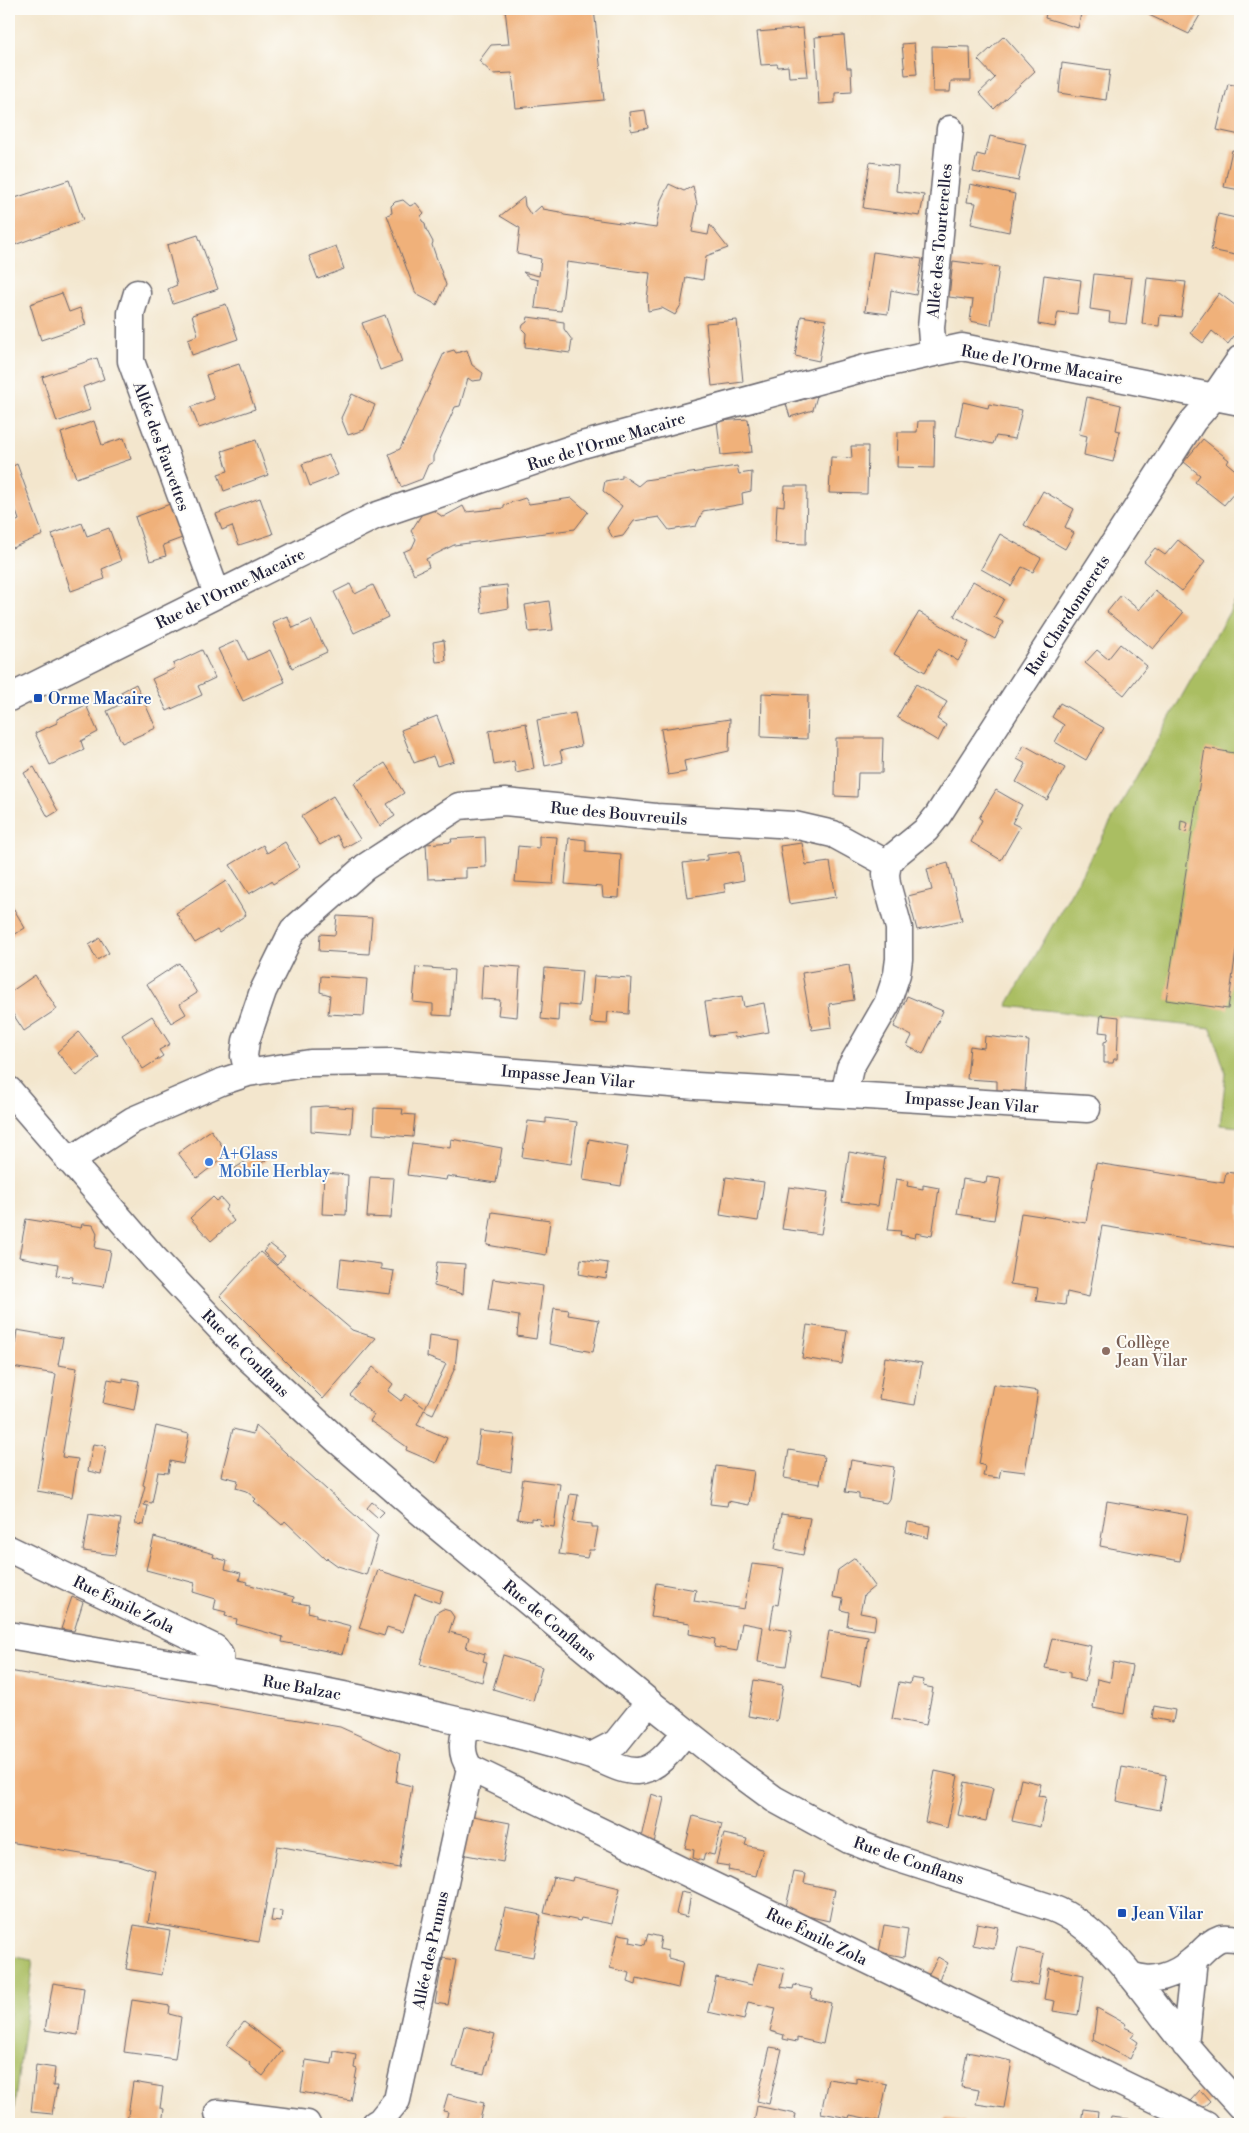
<svg xmlns="http://www.w3.org/2000/svg" width="1249" height="2133" viewBox="0 0 1249 2133" font-family="'Libre Bodoni',serif">
<rect width="100%" height="100%" fill="#fdfcf7"/>
<filter id="ink" filterUnits="userSpaceOnUse"><feTurbulence type="fractalNoise" baseFrequency=".02" numOctaves="2"/><feDisplacementMap in="SourceGraphic" scale="10" xChannelSelector="R" yChannelSelector="G"/><feConvolveMatrix kernelMatrix="1 2 1 2 8 2 1 2 1" color-interpolation-filters="sRGB"/></filter>
<filter id="wash" filterUnits="userSpaceOnUse"><feTurbulence type="fractalNoise" baseFrequency=".0096" numOctaves="4" result="noise"/><feDisplacementMap in="SourceGraphic" scale="20" xChannelSelector="R" yChannelSelector="G"/><feGaussianBlur stdDeviation="1.12" result="paint"/><feColorMatrix in="noise" values="0 0 0 0 0 0 0 0 0 0 0 0 0 0 0 0 0 1.4 0 .05"/><feComposite in="paint" operator="in"/></filter>
<g filter="url(#wash)">
<rect width="100%" height="100%" fill="#f3e6cd"/>
<path fill="#aabe62" stroke="#66704e" d="M1240,593v534l-20,-2 6,-51 -15,-46 -204,-22z
M9,1956l24,4 -21,164h-3z"/>
<g id="blocks">
<path fill="#f0b17a" d="M505,9h89l10,91 -88,8 -4,-35 -19,1 -14,-13 12,-16 18,-1z
M1047,9h35l-4,19 -33,-10z
M1152,9h39l9,6 -11,19 -40,-19z
M803,28l5,48 -19,1 -1,-11 -10,1 -1,-3 -16,1 -4,-33z
M844,35l3,33h4l1,24 -17,1v10l-16,1 -4,-67z
M1004,36l31,35 -41,38 -15,-16 16,-15 -17,-18z
M914,43l3,31 -12,1 -3,-31z
M932,46l38,1 1,34h-20l-1,11h-17z
M1062,63l48,7 -4,30 -47,-7z
M1228,84l12,2v49l-23,-5z
M645,110l3,18 -17,3 -2,-19z
M990,136l36,8 -8,37 -45,-9 4,-18 8,2z
M1232,150l8,2v38l-16,-3z
M870,162l28,4 -2,25 28,4 -4,21 -57,-8z
M69,180l14,40 -74,27v-47z
M669,184l15,7 9,-5 4,19 -5,27 16,3 2,-10 18,23 -22,8 -3,24 -17,-3 -5,28 -6,10 -13,-7 -14,3 -1,-12 3,-26 -83,-11 -6,49 -26,-3 3,-28 -8,-2 -7,-6 16,4 2,-17 -24,-5 3,-26 -20,-12 24,-19 1,9 6,9 10,-9 2,3 17,3 4,3 92,13 5,-28z
M970,184l45,10 -6,38 -38,-8 5,-21 -9,-1z
M403,200l7,6 6,-3 8,10 -3,3 1,5 3,2 1,6 7,13 -1,3 14,40 -9,20 -21,-11 -29,-79 5,-2 -1,-7 4,-4z
M1218,214l22,5v37l-29,-6z
M198,235l20,54 -45,15 -5,-15 9,-4 -10,-40z
M336,246l8,23 -26,10 -9,-23z
M873,252l49,7 -6,36 -25,-5 -3,24 -23,-3z
M953,261l46,6 -8,58 -21,-4 3,-21 -24,-3z
M1094,274l38,4 -6,46 -17,-2 1,-10 -20,-3z
M1044,275l37,5 -4,34 -19,-2 -3,15 -17,-3z
M1147,278l39,4 -5,35 -21,-2 -1,11 -17,-2z
M62,293l7,19 11,-4 6,17 -45,15 -11,-36z
M1219,293l21,16v19l-12,16 -16,-13 -9,12 -13,-10z
M226,304l12,35 -46,16 -4,-16 10,-4 -6,-20z
M385,315l17,47 -22,8 -18,-47z
M801,316l25,4 -7,41 -24,-5z
M528,317l36,5v7l8,11 -2,13 -45,-6 1,-14 -4,-4 1,-4 4,-3z
M737,320l6,62 -31,4 -6,-63z
M454,350l2,3 11,-3 5,15 11,8 -2,7 -9,1 -4,-3 -8,28 -5,1 -22,49v6l-5,3 -6,14 -21,8 -12,-33 11,-5 44,-96z
M97,358l7,21 -21,8 7,23 -33,12 -15,-45z
M239,364l16,45 -56,19 -8,-21 23,-8 -8,-24z
M352,394l23,11 -11,25 -16,5 -7,-17z
M817,396l-4,14 -23,7 -4,-13z
M1087,397l34,8 -5,25 4,1 -7,31 -29,-7 3,-19 -8,-2z
M963,402l25,6 1,-4 33,6 -7,29 -19,-3 -3,8 -37,-8z
M748,419l4,33 -31,3 -4,-34z
M94,421l8,24 22,-7 7,21 -55,19 -15,-45z
M918,421h17l-1,47 -37,-1 1,-35h19z
M1203,439l26,21 -2,3 13,11v12l-16,19 -29,-23 5,-7 -16,-13z
M256,440l12,35 -44,16 -6,-17 10,-3 -6,-20z
M851,446h17l-1,48 -38,-1 2,-36 21,1z
M329,455l9,20 -28,11 -8,-22z
M17,464l26,71 -31,13 -3,-8v-15l10,-5 -10,-29v-23z
M737,466l2,8 13,-2 -1,19 -9,2 1,11 -40,7 -7,15 -27,4 -10,-13 -25,4 -11,15 -10,2 -6,-10 15,-22 -19,-15 2,-10 17,-3v-3l16,11 7,-6z
M785,486h22l-1,58 -31,-1 2,-38 7,1z
M1043,491l31,18 -9,18 9,6 -9,16 -41,-24z
M260,498l13,36 -34,11 -7,-19 -10,4 -6,-16z
M525,498l4,6 43,-6 16,14 -13,17 -121,16 -28,14 3,8 -15,7 -11,-22 9,-4 4,-9 -5,-8 16,-25 16,11 20,-11 3,6 38,-4v-3z
M170,504l12,34 -19,7 3,11 -16,5 -15,-44z
M82,523l5,13 22,-8 12,33 -19,8 3,10 -34,12 -19,-57z
M1000,534l41,24 -8,14 -11,-5 -11,19 -30,-17z
M1178,540l27,22 -23,29 -38,-30 11,-13 10,7z
M973,581l31,18 -10,18 9,5 -8,17 -41,-23z
M350,584l5,10 18,-9 15,32 -34,16 -20,-41z
M507,585l2,23 -27,5 -3,-25z
M1155,591l28,22 -30,36 -46,-37 14,-17 18,15z
M549,601l4,29 -24,2 -4,-27z
M919,612l50,30 -11,19 -20,-12 -13,23 -31,-18z
M287,616l6,12 18,-8 16,32 -35,16 -20,-46z
M238,640l10,20 22,-10 15,32 -42,19 -25,-52z
M444,640l2,21 -10,1 -3,-20z
M1120,644l27,22 -23,29 -39,-32 12,-13 11,9z
M202,650l13,28 -17,8 4,9 -35,16 -15,-32 23,-11 -2,-4z
M136,684l20,44 -34,15 -15,-32 18,-9 -4,-10z
M916,684l31,18 -10,17 9,6 -8,16 -41,-24z
M762,693l46,2 -1,44 -46,-2z
M1060,703l44,25 -18,32 -31,-18 9,-17 -12,-8z
M86,705l12,27 -17,9 3,9 -34,15 -15,-32 22,-10v-4z
M575,713l6,33 -21,5 3,11 -18,4 -8,-46z
M437,716l17,45 -17,5 -4,-10 -19,7 -13,-33z
M730,719l-1,32 -45,10 2,11 -18,3 -7,-46z
M526,723l8,46 -18,4 -2,-12 -20,4 -5,-34z
M836,738h47l-1,35h-24l-1,24 -22,-1z
M1024,745l41,23 -18,32 -31,-18 10,-18 -9,-5z
M1205,748l35,6v168l-12,87 -62,-9z
M385,763l19,30 -17,11 8,12 -15,10 -26,-43z
M34,767l24,44 -10,6 -24,-44z
M996,790l26,15 -10,18 8,4 -19,33 -30,-18 11,-22 -3,-2z
M333,796l27,43 -16,9 -7,-13 -17,10 -19,-29z
M1181,821l7,2 -2,9 -6,-1z
M539,836l18,1 -4,47 -38,-2 3,-36 21,2z
M485,837l1,30 -20,1v10l-38,1 -2,-35 26,-2 -1,-3z
M569,838l17,2v11l35,3 -2,44 -16,-1 -1,-10 -37,-3z
M285,842l15,25 -27,17 -2,-3 -22,13 -19,-29 33,-20 4,8z
M802,843l4,22 24,-3 6,35 -47,7 -9,-58z
M740,851l4,29 -20,4 1,8 -37,6 -5,-35 24,-3v-5z
M948,863l14,57 -45,10 -9,-34 24,-6 -5,-21z
M226,881l20,34 -27,18 -2,-3 -22,13 -19,-30z
M9,901l16,27 -16,10z
M337,916l35,2 -3,36 -50,-3 1,-17 15,1z
M100,938l9,15 -12,7 -8,-15z
M179,963l18,30 -17,11 6,10 -15,9 -24,-39z
M483,964l37,3 -3,50 -19,-2 2,-15 -19,-1z
M849,965l5,35 -25,4 3,23 -20,3 -10,-57z
M416,967l38,3 -3,46 -18,-1v-11l-20,-2z
M545,968l37,3 -3,35 -20,-2 -1,17 -17,-2z
M35,975l22,34 -33,22 -15,-23v-15z
M321,976l46,3 -3,37 -36,-2 2,-19 -10,-3z
M594,976l37,2 -2,36 -21,-2 -1,12 -17,-1z
M742,996l2,11 20,-4 5,29 -34,6 -1,-5 -24,3 -5,-34z
M907,996l36,15 -20,43 -16,-8 5,-10 -18,-9z
M1101,1015l18,2 -2,42h-3l-1,4h-9v-21l3,-1 1,-8 -9,-1z
M152,1016l18,28 -11,6 4,6 -20,13 -21,-34z
M79,1032l20,25 -22,19 -20,-24z
M985,1036l44,5 -4,51 -28,-2v-9l-30,-2 3,-33 14,2z
M325,1106l28,2 -2,26 -40,-3v-24z
M374,1108l29,1 -1,5 13,1 -2,22 -40,-3z
M546,1118l31,4 -6,42 -49,-7 6,-36 18,2z
M211,1130l17,24 -31,24 -19,-25z
M451,1139l51,9 -6,35 -49,-7 -1,4 -39,-5 5,-32 38,5z
M589,1139l39,7 -7,40 -38,-6z
M263,1151l6,7 -28,19 -6,-9z
M849,1152l36,6 -7,48 -36,-4z
M1096,1163l128,20 2,-11 14,2v74l-138,-22 -13,71 -22,-5 -2,13 -29,-4 2,-13 -28,-4 11,-71 65,10z
M324,1173l24,2 -2,40 -24,-1z
M370,1177l24,1 -3,40 -24,-1z
M726,1177l38,5 -6,39 -38,-6z
M987,1177l14,2 -7,41 -37,-6 6,-35 23,4z
M896,1179l12,2 -1,5 16,3v-4l16,3 -7,48 -16,-3 -1,5 -15,-3 1,-4 -13,-1z
M789,1187l39,5 -7,42 -39,-5z
M213,1197l4,4 4,-3 7,8 -3,4 9,11 -23,20 -21,-23z
M492,1212l58,8 -4,35 -59,-10z
M26,1219l55,9 1,-4 11,1 4,8 -2,15 16,3 -7,36 -32,-5 1,-5 -17,-2 2,-11 -39,-7z
M270,1244l15,12 -8,9 -14,-13z
M260,1252l92,78 24,8 -53,61 -103,-103z
M341,1259l40,5v5l13,2 -4,23 -52,-6z
M581,1259l27,4 -2,16 -27,-5z
M437,1262l28,2 -2,30 -29,-8z
M493,1279l50,7 -7,53 -19,-3 2,-20 -31,-5z
M554,1308l15,2 -1,5 31,5 -6,32 -44,-8z
M807,1325l40,6 -5,33 -40,-6z
M17,1330l46,8 -5,27 19,3 -15,89 16,2 -6,38 -35,-6 19,-117 -44,-7z
M429,1335l29,4 -3,29 -22,46 -9,-4 -7,15 30,13 -11,25 -30,-13 1,-3 -37,-26 4,-6 -24,-20 23,-28 20,17 -5,7 13,10 5,-7 19,14 21,-44 -19,-7z
M885,1357l37,6 -7,42 -36,-6z
M123,1378l16,3 -5,29 -31,-7 5,-24 15,3z
M993,1384l45,7 -13,81 -24,-3 -2,9 -16,-2 2,-10 -6,-2z
M255,1425l123,111 -12,39 -28,-9 -11,-8 -1,2 -41,-39 -3,4 -28,-24 2,-2 -10,-8 -10,-3 2,-8 -17,-4 12,-47 20,5z
M156,1426l33,8 -6,30 -13,-3 -2,12 -10,-1 -6,31 -7,-1 -1,3 4,1 -4,19 -9,-1 10,-38 -2,-1z
M480,1431l35,4 -4,37 -35,-7z
M93,1444l13,2 -5,28 -13,-3z
M789,1450l35,6 -4,28 -36,-6z
M851,1460l43,7 -5,32 -3,4 -27,-5v-4l-14,-2z
M716,1466l38,5 -5,34 -21,-4 -1,5 -17,-2z
M523,1479l37,5 -6,43 -15,-2 1,-6 -9,-1v3l-14,-2z
M570,1494l8,1 -5,27 19,2v3h6l-4,23h-5l-2,8 -28,-4z
M1107,1501l81,14 -8,46 -80,-15z
M372,1502l12,10 -6,6 -11,-10z
M89,1514l32,5 -6,36 -32,-4z
M781,1514l29,4 -7,37 -28,-6z
M908,1522l22,4 -2,12 -22,-6z
M154,1537l60,17 -1,3 14,4 -2,8 16,4 -2,7 9,2 -1,2 47,13 -1,5 16,3 -1,7 8,2v3l35,9 -9,28 -60,-12 1,-5 -47,-13 1,-5 -12,-3 1,-4 -12,-3 2,-10 -23,-7 2,-9 -49,-13z
M855,1558l20,28 -11,9 -4,18 16,3 -2,14 -27,-4 2,-14 -8,-2 2,-11 -10,-2 5,-27z
M752,1564l32,4 -6,37 -4,-1 -4,24 22,3 -6,35 -28,-4 5,-35 -21,-4 -5,28 -23,-4 1,-8 -26,-5 1,-11 -39,-6 5,-34 40,7 -2,11 50,8z
M378,1570l65,21 -4,12 -24,-9 -12,38 -16,-5 -3,9 -25,-8z
M72,1597l11,5 -9,29 -13,-2z
M443,1609l7,2 4,6 -5,15 20,5 -3,11 19,6 -2,7 4,1 -5,20 -62,-18 16,-51z
M829,1631l39,6 -8,49 -39,-8z
M1052,1638l39,8 -6,36 -15,-4v-5l-25,-5z
M503,1655l39,12 -9,34 -40,-12z
M1113,1662l19,4 -8,48 -31,-6 4,-29 13,3z
M9,1671l331,56 60,27 -4,28 16,4 -13,82 -122,-22 -18,96 -111,-19 8,-52 -27,-9 -120,-20z
M911,1678l13,2 -1,6 10,2 -7,37 -34,-6 7,-37 11,2z
M754,1680l29,5 -6,36 -29,-5z
M1154,1706l21,4 -2,12 -21,-4z
M1122,1767l44,8 -6,35 -44,-9z
M935,1771l23,5 -11,52 -22,-6z
M1021,1779l20,5 -3,12 8,1 -6,30 -28,-6z
M965,1782l28,6 -7,33 -28,-6z
M651,1794l13,4 -11,50 -13,-6z
M468,1815l42,8 -7,39 -42,-8z
M693,1816l29,8 -8,31 -9,-2 -2,8 -10,-3 1,-8 -9,-2z
M724,1834l23,5 -2,6 18,4 -7,27 -28,-6 1,-4 -13,-2z
M1239,1863h1v23l-5,-1z
M794,1872l12,2 -2,9 31,7 -6,31 -44,-10z
M553,1877l19,4 1,-4 47,11 -8,36 -31,-6 -1,3 -36,-8z
M681,1892l10,2 -4,23 -11,-3z
M505,1908l36,7 -8,42 -38,-7z
M273,1910l9,1 -1,11 -10,-1z
M977,1923l21,4 -4,22 -21,-4z
M134,1925l36,6 -8,44 -36,-6z
M884,1925l24,4 -4,28 -25,-5z
M618,1934l13,2 -1,6 15,3 3,-11 13,3 -2,12 9,2v7l15,4 -5,26 -41,-10 -1,7 -8,-3 2,-9 -20,-5z
M1018,1948l26,6 -6,31 -27,-4z
M938,1957l10,6 -12,21 -10,-5z
M443,1958l13,2 -8,45 -13,-2z
M758,1963l27,6 -4,18 12,2 1,-4 18,4 -1,9 20,5 -8,41 -26,-6v4l-14,-3 1,-4 -14,-4 6,-23 -28,-6 -4,18 -36,-8 8,-35 36,8z
M1049,1968l35,7 -6,40 -25,-4 2,-10 -11,-2z
M53,1983l31,5 -6,47 -33,-5z
M132,2000l38,6 -1,8 12,3 -6,42 -51,-7z
M1097,2008l29,16 -2,3 11,5 -4,5 7,5 -8,17 -37,-19z
M244,2022l38,29 -19,25 -14,-11 1,-2 -24,-18z
M464,2026l31,8 -11,40 -31,-7z
M770,2047l12,2 -13,55 -12,-3z
M334,2051l22,4 -2,13 3,1 -6,32 -50,-9 5,-32 26,4z
M967,2052l45,9 -8,47 -28,-4 3,-14 -18,-3z
M36,2065l19,3 -2,18h4l-5,28 -21,-2z
M856,2078l31,6 -8,37 -29,-6 -1,3 -28,-5 7,-34 28,4z
M133,2082l30,5 -3,21 4,1 -2,15 -35,-2z
M1200,2090l10,11 -10,9 -9,-10z
M448,2094l36,9 -5,21h-34l3,-12 -5,-1z
M757,2106l39,8 -2,10 -40,-1z
M1083,2109l15,2 -1,9 13,2 1,-5 18,2 -1,5h-47z
M945,2118l19,3v3h-21z"/>
</g>
</g>
<g filter="url(#ink)">
<use href="#blocks" fill-opacity="0" stroke="#6b676e" stroke-width="1"/>
<g fill="none" stroke-linecap="round" stroke-linejoin="round">
<g stroke="#6b676e" stroke-width="29">
<path id="minor" d="M137,293l-6,20v48l86,233
M933,353l-2,-25 19,-199
M9,698l366,-182 207,-71 283,-77 97,-21 278,55
M248,1073l-4,-17 2,-15 17,-50 30,-61 72,-63 94,-61 46,-4 151,15 138,8 39,9 55,30
M9,1090l145,168 93,99 90,83 96,83 216,179 83,66 42,31 75,41 41,16 162,52c53,20 96,92 132,135 18,22 37,42 56,63
M844,1094l6,-26 37,-64 10,-30 2,-15v-31l-12,-44 -1,-10 2,-10 7,-9 31,-25 12,-15 255,-394 21,-24 26,-38
M69,1161l64,-41 88,-38 27,-9 62,-10 82,-1 304,24 391,23
M9,1549l206,99 5,7 1,18
M9,1635c146,26 294,48 439,83 48,11 96,23 143,38 14,5 31,16 47,15 20,-1 37,-26 48,-40
M467,1722c-4,17 -8,31 3,46l736,356
M591,1756l25,-13 33,-41
M1129,1974c22,11 47,1 64,-14 9,-7 16,-18 28,-22 6,-1 13,0 19,1
M1185,2045l9,-85
M218,2113l89,11
M375,2124l5,-3 17,-21 73,-332"/>
</g>
<use href="#minor" stroke="#fff" stroke-width="26"/>
</g>
</g>
<g fill="#1a4fb4" stroke="#fdfcf7" stroke-width="2">
<rect x="33" y="693" width="10" height="10" rx="2.5"/>
<rect x="1117" y="1908" width="10" height="10" rx="2.5"/>
</g>
<circle fill="#3f7fe0" stroke="#fdfcf7" stroke-width="2" cx="209" cy="1162" r="5"/>
<circle fill="#8d6e63" stroke="#fdfcf7" stroke-width="2" cx="1106" cy="1351" r="5"/>
<g text-anchor="middle" stroke-width="4" stroke-linejoin="round" paint-order="stroke">
<g font-size="16" fill="#22223b" stroke="#fdfcf7">
<text transform="translate(939 241) rotate(-85)" y="6">Allée des Tourterelles</text>
<text transform="translate(1042 364) rotate(10)" y="6">Rue de l'Orme Macaire</text>
<text transform="translate(606 441) rotate(-17)" y="6">Rue de l'Orme Macaire</text>
<text transform="translate(162 446) rotate(70)" y="6">Allée des Fauvettes</text>
<text transform="translate(230 588) rotate(-26)" y="6">Rue de l'Orme Macaire</text>
<text transform="translate(1067 615) rotate(-57)" y="6">Rue Chardonnerets</text>
<text transform="translate(619 813) rotate(5)" y="6">Rue des Bouvreuils</text>
<text transform="translate(568 1076) rotate(5)" y="6">Impasse Jean Vilar</text>
<text transform="translate(972 1102) rotate(4)" y="6">Impasse Jean Vilar</text>
<text transform="translate(246 1353) rotate(45)" y="6">Rue de Conflans</text>
<text transform="translate(124 1604) rotate(26)" y="6">Rue Émile Zola</text>
<text transform="translate(550 1620) rotate(40)" y="6">Rue de Conflans</text>
<text transform="translate(302 1687) rotate(10)" y="6">Rue Balzac</text>
<text transform="translate(909 1860) rotate(19)" y="6">Rue de Conflans</text>
<text transform="translate(817 1936) rotate(26)" y="6">Rue Émile Zola</text>
<text transform="translate(430 1950) rotate(-78)" y="6">Allée des Prunus</text>
</g>
<g font-size="16" fill="#164399" stroke="#fdfcf7" text-anchor="start">
<text x="48" y="704">Orme Macaire</text>
<text x="1132" y="1919">Jean Vilar</text>
</g>
<g font-size="16" fill="#366cbe" stroke="#fdfcf7" text-anchor="start">
<text x="219" y="1159">A+Glass<tspan x="219" dy="18">Mobile Herblay</tspan></text>
</g>
<g font-size="16" fill="#785e54" stroke="#fdfcf7" text-anchor="start">
<text x="1116" y="1348">Collège<tspan x="1116" dy="18">Jean Vilar</tspan></text>
</g>
</g>
<rect width="1249" height="2133" fill="none" stroke="#fdfcf7" stroke-width="30"/>
</svg>
